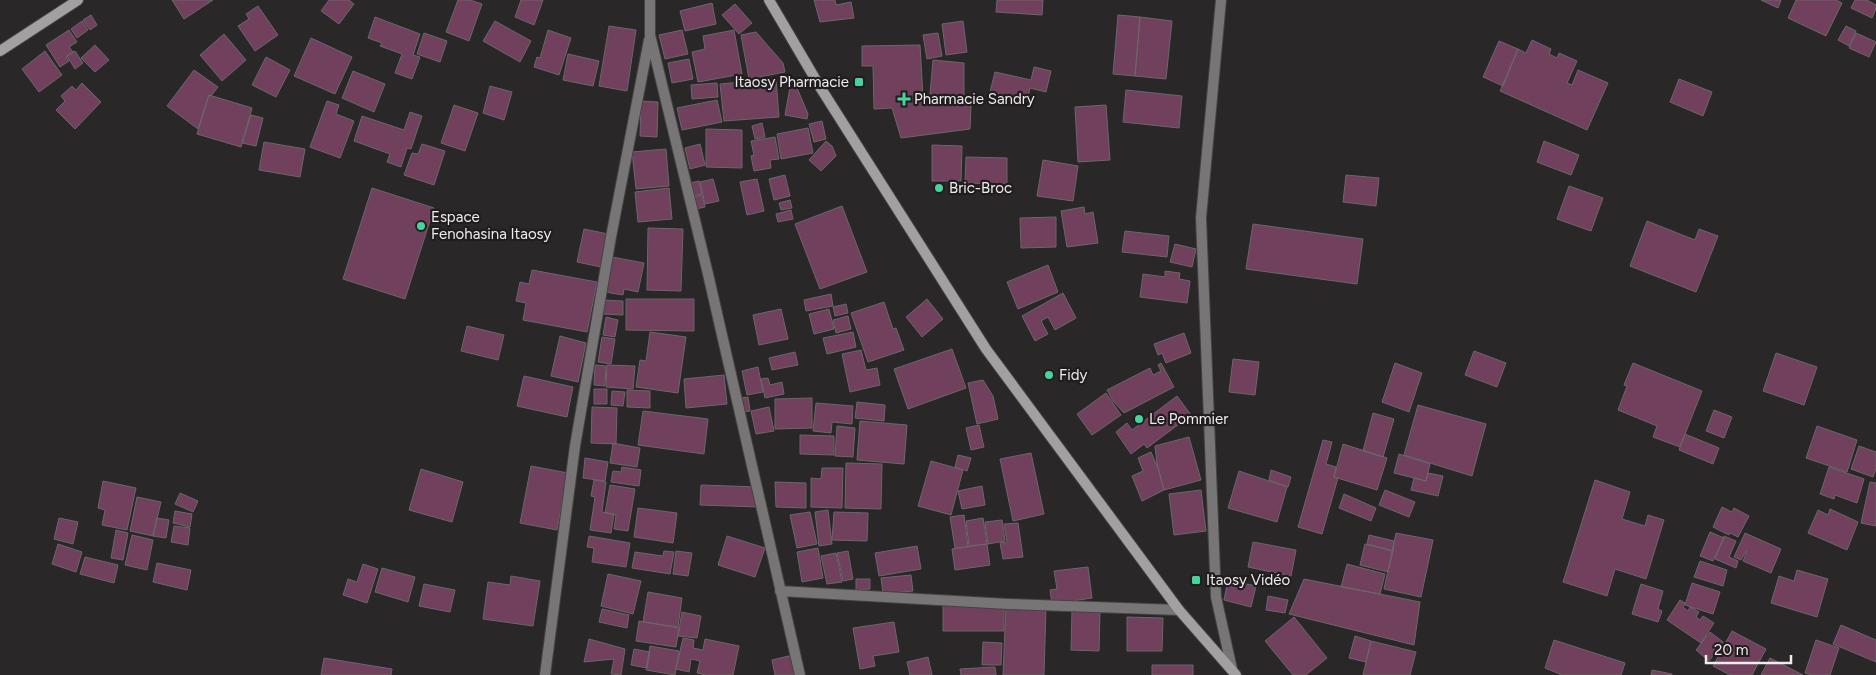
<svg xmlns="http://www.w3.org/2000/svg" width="1876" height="675" viewBox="0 0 1876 675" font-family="Figtree,sans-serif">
<rect width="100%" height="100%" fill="#2a2729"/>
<path fill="#70405d" stroke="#6b6769" d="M172,0h41l-29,19z
M329,0h20l5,4 -15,20 -18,-13z
M458,0h12l12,4 -13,37 -23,-9z
M521,0h22l-9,25 -19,-8z
M814,0h21l1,5 15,-3 3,16 -34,4z
M997,0h46l-1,15 -46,-3z
M1761,0h20l-3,8z
M1796,0h40l6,3 -16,33 -38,-18z
M1855,0h12l9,5v4l-4,9 -21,-10z
M712,3l4,21 -31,7 -5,-20z
M735,4l17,19 -13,11 -17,-19z
M258,6l20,29 -23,16 -17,-25 11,-7 -3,-5z
M91,15l6,10 -7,5 -7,-10z
M1118,15l22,2 -5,59 -22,-2z
M375,17l45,17 -7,21 7,2 -8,22 -17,-6 7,-19 -22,-8 2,-3 -14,-5z
M1140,17l32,4 -6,58 -31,-3z
M82,21l6,9 -11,8 -6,-9z
M495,21l36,20 -11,21 -37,-21z
M963,21l4,31 -21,3 -4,-31z
M609,26l27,4 -9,61 -28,-5z
M1846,26l10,5 -7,15 -11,-6z
M69,30l8,12 -8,5 4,5 -7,5 3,4 -9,6 -14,-22z
M548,30l23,8 -12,37 -25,-8 3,-10 3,1z
M682,30l6,24 -23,5 -6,-24z
M734,30l8,44 -44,8 -6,-30 13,-3 -2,-13z
M756,32l27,31 2,9 -36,7 -8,-44z
M424,33l23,8 -7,21 -23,-8z
M938,33l4,23 -15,3 -4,-24z
M1856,33l20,9 -7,15 -20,-9z
M224,34l22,26 -24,21 -22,-26z
M311,38l41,19 -17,37 -41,-18z
M1532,40l19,9 -2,5 8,4 2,-5 18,8 -10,22 5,2 6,-15 30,13 -21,47 -87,-39 18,-42 8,4z
M1499,41l19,8 -15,37 -20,-9z
M95,45l14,15 -14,12 -14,-14z
M920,45l3,52 48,9 -1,23 -69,9 -9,-30 -18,1 -1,-43h-11v-20z
M45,51l17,24 -23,17 -17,-23z
M75,51l8,12 -8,6 -8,-13z
M568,54l31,7 -6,25 -30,-6z
M266,57l24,13 -14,27 -24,-12z
M689,59l4,20 -21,4 -4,-20z
M933,60l31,3v36l-34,-5z
M1034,67l17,4 -5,21 -16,-4 -3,13 -37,-9 5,-20 36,8z
M194,70l24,17 -7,9 -2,-1 -11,34 -31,-23z
M353,71l32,13 -11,28 -32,-14z
M776,79l3,38 -55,4 -4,-37z
M1679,79l33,13 -9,24 -33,-14z
M82,83l19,19 -26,27 -19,-19 9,-9 -4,-5 11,-10 4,4z
M717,83l1,14 -26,2 -1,-14z
M490,86l22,6 -8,28 -21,-7z
M790,87l7,1 11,26 -1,5 -22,-4z
M1126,90l56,6 -3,32 -56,-6z
M209,95l43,13 -11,39 -44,-13z
M717,100l5,22 -40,8 -5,-22z
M327,101l12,4 -3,9 18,7 -14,37 -30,-11z
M641,101l17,1 -1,35 -17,-1z
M454,105l24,8 -13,38 -24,-8z
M1106,105l4,55 -32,2 -3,-55z
M410,112l12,4 -11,33 -4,-1 -6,19 -14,-5 3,-8 -36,-13 8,-25 42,14z
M251,115l12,3 -7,28 -14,-3z
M822,121l4,18 -12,3 -5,-18z
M762,123l3,14 -10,2 -3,-13z
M808,128l5,25 -32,6 -4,-25z
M706,129l36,1v38l-36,-1z
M775,137l4,22 -9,1 1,8 -17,3 -3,-15 3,-1 -3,-14z
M826,141l6,5 4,10 -15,15 -12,-11z
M1544,141l35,14 -8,20 -34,-13z
M264,142l41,7 -5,28 -41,-7z
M422,144l23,7 -11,34 -30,-10 8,-22 6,1z
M700,144l5,21 -15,4 -5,-21z
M932,145l30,1 -1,35h-29z
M666,149l3,37 -33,3 -4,-37z
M966,157l41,1v26l-42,-1z
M1043,160l35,6 -5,35 -36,-5z
M785,175l5,21 -16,4 -5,-21z
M1346,175l33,3 -3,28 -33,-4z
M713,179l6,22 -14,3 -5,-22z
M757,179l7,32 -17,4 -7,-33z
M699,181l3,13 -9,2 -3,-13z
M1569,186l34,12 -12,33 -34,-12z
M372,188l62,20 -29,91 -62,-20z
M669,188l3,31 -34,3 -3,-30z
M702,195l3,12 -9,2 -3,-12z
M790,200l2,8 -11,2 -2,-7z
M842,206l25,66 -47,17 -25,-65z
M1084,207l1,7 8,-2 5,31 -31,4 -6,-36z
M791,210l2,9 -15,3 -2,-8z
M1056,217v30l-35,1 -1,-30z
M1647,221l48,19 4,-11 19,7 -22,56 -66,-26z
M1253,224l110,15 -6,45 -111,-15z
M648,228l35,1 -2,62 -34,-1z
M584,229l24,5 -7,33 -24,-5z
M1125,231l44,5 -2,21 -45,-5z
M1175,244l21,5 -4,18 -22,-5z
M612,257l32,6 -6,29 -14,-3 -1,6 -18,-3z
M1048,265l10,27 -40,17 -11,-27z
M532,270l65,12 -10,50 -64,-12 3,-17 -10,-2 4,-19 9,2z
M1165,271l15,2 -1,6 11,2 -3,22 -47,-6 3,-23 22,3z
M1063,293l13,25 -21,12 -7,-13 -7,4 7,13 -13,7 -13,-25z
M831,294l2,12 -27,5 -2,-11z
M626,299h68v32l-68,-1z
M927,299l16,20 -21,18 -16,-20z
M603,300l20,1v14l-20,-1z
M884,302l9,27 3,-1 8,22 -36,12 -17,-49z
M846,304l2,9 -13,3 -2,-9z
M781,309l7,30 -29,6 -6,-30z
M829,309l5,20 -20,5 -5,-20z
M848,316l3,13 -15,4 -3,-13z
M606,317l12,3 -3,17 -12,-2z
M467,326l37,9 -6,25 -37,-9z
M650,332l36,5 -8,56 -42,-6 4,-27 6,1z
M853,332l3,15 -29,7 -4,-16z
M1184,333l7,20 -25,10 -4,-10 -4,2 -4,-11z
M560,336l26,7 -8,39 -27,-6z
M602,337l13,2 -4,25 -13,-2z
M952,349l14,39 -58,21 -14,-40z
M861,350l5,20 11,-2 3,17 -30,7 -8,-38z
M1474,351l32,12 -9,24 -32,-12z
M795,352l3,13 -26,5 -3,-12z
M1776,353l41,14 -13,38 -41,-14z
M1233,359l26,3 -4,33 -26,-3z
M1161,363l13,24 -50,26 -11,-12 -6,-11 43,-22 3,7 8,-4 -3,-6z
M1395,363l27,10 -13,39 -27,-10z
M1633,363l69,28 -22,56 -27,-10 4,-11 -39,-16 9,-24 -3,-1z
M595,365l11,1 -1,20 -11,-1z
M607,365l28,1 -2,23 -27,-2z
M758,367l5,25 -16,3 -5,-24z
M724,375l3,29 -41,4 -2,-29z
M524,376l49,11 -6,30 -50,-11z
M768,378l2,7 12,-3 2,12 -19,4 -4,-19z
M983,380l10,16 5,23 -21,5 -9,-41z
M594,389h13v15h-13z
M627,390l23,1v17l-23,-1z
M612,391l13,1 -2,14 -12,-1z
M1106,393l15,22 -29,20 -15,-21z
M1177,396l14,19 -44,33 -3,-4 -13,10 -15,-22 11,-9 5,7z
M748,397l2,14 -7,1 -3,-14z
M812,398v30l-37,1v-30z
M857,402l28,3 -1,16 -29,-3z
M816,403l37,3 -1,18 -20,-2 -1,11 -18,-2z
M1418,405l68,19 -14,52 -68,-21z
M592,407l25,1 -1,36 -25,-1z
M769,407l5,24 -18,3 -5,-23z
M1714,410l18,7 -8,21 -18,-7z
M643,411l65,8 -4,35 -66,-9z
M1373,413l21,6 -11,38 -20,-6z
M860,421l47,4 -3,39 -47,-4z
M979,425l5,22 -13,3 -5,-22z
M837,426l18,2 -2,29 -18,-1z
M1817,426l40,14 -10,32 -41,-14z
M1685,434l34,14 -6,16 -34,-14z
M800,435l34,1v19l-34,-1z
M1189,437l12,43 -37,10 -7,-26 -2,-18z
M1323,440l9,2 -6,22 10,3 -2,10 4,1 -16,56 -24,-7z
M613,443l27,5 -3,19 -27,-4z
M1343,444l44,14 -10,32 -43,-13z
M1859,446l17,6v17l-3,8 -22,-8z
M1151,452l6,14v-2l7,26 -22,11 -10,-25 11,-5 -5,-13z
M1031,453l13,61 -31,7 -13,-62z
M1399,454l31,10 -4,17 -32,-8z
M958,455l13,3 -4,13 -12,-4z
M585,458l23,4 -3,19 -22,-3z
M931,461l32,9 -12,45 -33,-9z
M846,463l36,1 -1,45 -36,-1z
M531,466l37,7 -11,57 -37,-7z
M622,467l19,3 -2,16 -28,-4 2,-11 8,1z
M1829,467l35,12 -7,24 -22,-8 -1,4 -14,-5z
M822,468h21l-1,40 -31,-1v-29l10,1z
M421,469l42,13 -11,40 -43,-12z
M1271,470l20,7 -3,10 -19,-7z
M1239,471l48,16 -10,35 -49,-14z
M1428,473l15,3 -5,20 -27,-6 3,-12 12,3z
M594,480l12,2 -4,30 12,2 -3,19 -21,-3 5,-33 -4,-1z
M1595,480l35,12 -8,27 23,7 3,-11 16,5 -18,59 -31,-10 -8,27 -44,-14z
M103,481l33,7 -9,42 -25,-5 3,-15 -7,-2z
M775,482l31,1v25l-30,-1z
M1870,482l6,1v43l-15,-3z
M610,485l25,4 -7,42 -14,-2 2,-14 -11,-2z
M701,485l59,2 -1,20 -59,-2z
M982,486l3,19 -23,4 -4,-18z
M1201,490l5,41 -32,4 -5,-41z
M1385,490l30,12 -6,15 -30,-12z
M180,493l18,8 -5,11 -18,-8z
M1344,494l32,14 -5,13 -32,-13z
M137,497l24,5 -8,34 -23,-5z
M1722,507l10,5 2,-4 15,8 -11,21 -8,-4 -1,2 -16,-8z
M638,508l39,5 -4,30 -39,-6z
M1830,509l28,13 -11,28 -39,-17 10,-23 10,5z
M828,510l4,34 -13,2 -4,-34z
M175,511l17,3 -2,13 -17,-4z
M810,512l7,32 -20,4 -7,-33z
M834,512l34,1 -1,28 -35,-1z
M964,515l4,32 -13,1 -5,-31z
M59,518l19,4 -5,22 -19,-5z
M157,518l12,2 -3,18 -13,-2z
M983,518l4,26 -18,2 -3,-25z
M1002,520l3,21 -17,3 -3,-22z
M1018,523l5,34 -20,2 -3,-16 7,-1 -3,-18z
M174,526l16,2 -2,17 -17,-3z
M116,530l12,3 -5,27 -12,-2z
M1710,532l14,6 -11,23 -13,-5z
M1396,533l37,7 -12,57 -37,-8z
M1745,533l36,16 -10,24 -28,-12 4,-10h-1l-5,9 -7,-3z
M132,535l21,5 -6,30 -22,-5z
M1369,535l25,6 -1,10 -26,-7z
M589,536l41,7 -4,24 -34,-5 2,-14 -7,-1z
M727,536l38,12 -10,29 -37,-12z
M1724,536l12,5 -7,16 9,4 -2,7 -21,-9z
M1253,542l43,8 -5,26 -43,-9z
M58,544l24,8 -6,20 -24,-8z
M987,544l3,21 -35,5 -3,-21z
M1365,544l28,7 -5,21 -28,-7z
M917,546l4,23 -42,7 -4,-23z
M818,548l5,30 -21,4 -5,-30z
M664,551l10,1 -4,22 -38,-6 3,-16 28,4z
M676,551l16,2 -4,23 -15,-2z
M848,551l5,28 -10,2 -6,-28z
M836,553l6,29 -15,2 -6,-28z
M85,557l33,8 -4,18 -34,-9z
M1700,561l27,9 -4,16 -29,-9z
M157,563l34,7 -4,20 -34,-8z
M363,564l15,5 -11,34 -24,-8 5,-16 9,3z
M1347,564l38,10 -5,20 -39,-7z
M1088,567l4,31 -40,6 -2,-14 7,-1 -3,-18z
M382,568l33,9 -7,25 -33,-10z
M1797,570l31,9 -11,38 -46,-14 8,-27 15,5z
M608,574l33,7 -8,33 -32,-8z
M911,575l2,16 -30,3 -2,-16z
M511,576l29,5 -7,45 -50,-7 5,-37 22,3z
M856,579h14v10l-14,1z
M1304,579l116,23 -6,43 -125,-31z
M1228,580l28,6 -5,21 -27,-7z
M1692,583l28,9 -7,22 -28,-9z
M424,584l31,6 -5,22 -31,-6z
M1641,584l22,7 -5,18 4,2 -4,11 -26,-8z
M648,592l34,6 -4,29 -35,-5z
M1268,596l20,4 -3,13 -19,-3z
M1680,600l5,3 -2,4 5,4 2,-4 9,5 -3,5 4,3 3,-4 11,7 -13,20 -34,-23z
M1004,604v27h-61v-26z
M1006,605l40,2 -2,68h-41z
M602,609l27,6 -2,13 -28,-6z
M1072,610l28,1 -1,40 -28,-1z
M682,612l19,4 -4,22 -19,-2z
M1127,617l36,1 -1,33h-35z
M1294,617l33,41 -21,17h-13l-28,-34z
M639,621l40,7 -3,19 -40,-6z
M894,622l5,30 -26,4 2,10 -15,3 -7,-41z
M1841,625l35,15v22l-43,-18z
M1732,631l34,18 -14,26h-22l-17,-9z
M1710,632l13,10 -14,19 -13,-11z
M1355,636l16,5 -5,21 -17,-4z
M683,638l11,2 -1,8 10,2 2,-11 34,7 -6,29h-27l-9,-2 3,-12 -9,-2 -2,13 -13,-3z
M589,639l36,10 -4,26 -10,-1 3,-15 -30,3z
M1554,640l71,23 -4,12h-59l-17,-7z
M1816,640l23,8 -9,27h-18l-7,-2z
M1371,641l45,11 -6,23h-47z
M983,642l19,1 -1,22h-19z
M650,646l29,5 -4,24 -29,-5z
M634,649l16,3 -3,16 -16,-3z
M793,655l4,20h-22l-3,-15z
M928,657l4,18h-22l-3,-13z
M324,658l68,11 -1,6h-70z
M1770,658l33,17h-42z
M1152,665h41v10h-41z
M995,667l1,8h-35l-1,-6z
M1652,670l20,4v1h-21z"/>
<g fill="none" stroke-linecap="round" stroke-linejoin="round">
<g stroke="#454344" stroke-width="12">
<path id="street" d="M650,0v35l58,239 92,401
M1221,0l-20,218 15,379 16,72
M780,591l228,13 171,6
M545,675l30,-229 36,-209 38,-197"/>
</g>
<g stroke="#454344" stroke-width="12">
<path id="secondary" d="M769,0l51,87 166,262 193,261 57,65
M0,51l78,-51"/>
</g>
<use href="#street" stroke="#777576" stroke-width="10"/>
<use href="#secondary" stroke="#a4a0a2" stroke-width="10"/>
</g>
<g fill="#46d49e" stroke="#211d1f" stroke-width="2">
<rect x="854" y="77" width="10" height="10" rx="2.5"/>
<path d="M901.5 91.5h5v5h5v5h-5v5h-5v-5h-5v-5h5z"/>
<circle cx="939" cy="188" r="5"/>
<circle cx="421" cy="226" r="5"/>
<circle cx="1049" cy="375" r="5"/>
<circle cx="1139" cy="419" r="5"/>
<rect x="1191" y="575" width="10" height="10" rx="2.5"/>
</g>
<g text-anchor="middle" stroke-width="4.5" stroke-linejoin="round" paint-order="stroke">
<g font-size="15" fill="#eeeced" stroke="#211d1f" text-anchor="start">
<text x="849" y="87" text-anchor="end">Itaosy Pharmacie</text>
<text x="914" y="104">Pharmacie Sandry</text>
<text x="949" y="193">Bric-Broc</text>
<text x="431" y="222">Espace<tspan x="431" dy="17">Fenohasina Itaosy</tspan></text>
<text x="1059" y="380">Fidy</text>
<text x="1149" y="424">Le Pommier</text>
<text x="1206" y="585">Itaosy Vidéo</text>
</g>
</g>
<path d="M1706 655v8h85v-8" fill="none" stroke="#eeeced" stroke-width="2.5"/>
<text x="1714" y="655" font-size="15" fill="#eeeced" stroke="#211d1f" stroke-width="4" paint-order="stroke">20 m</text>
</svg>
